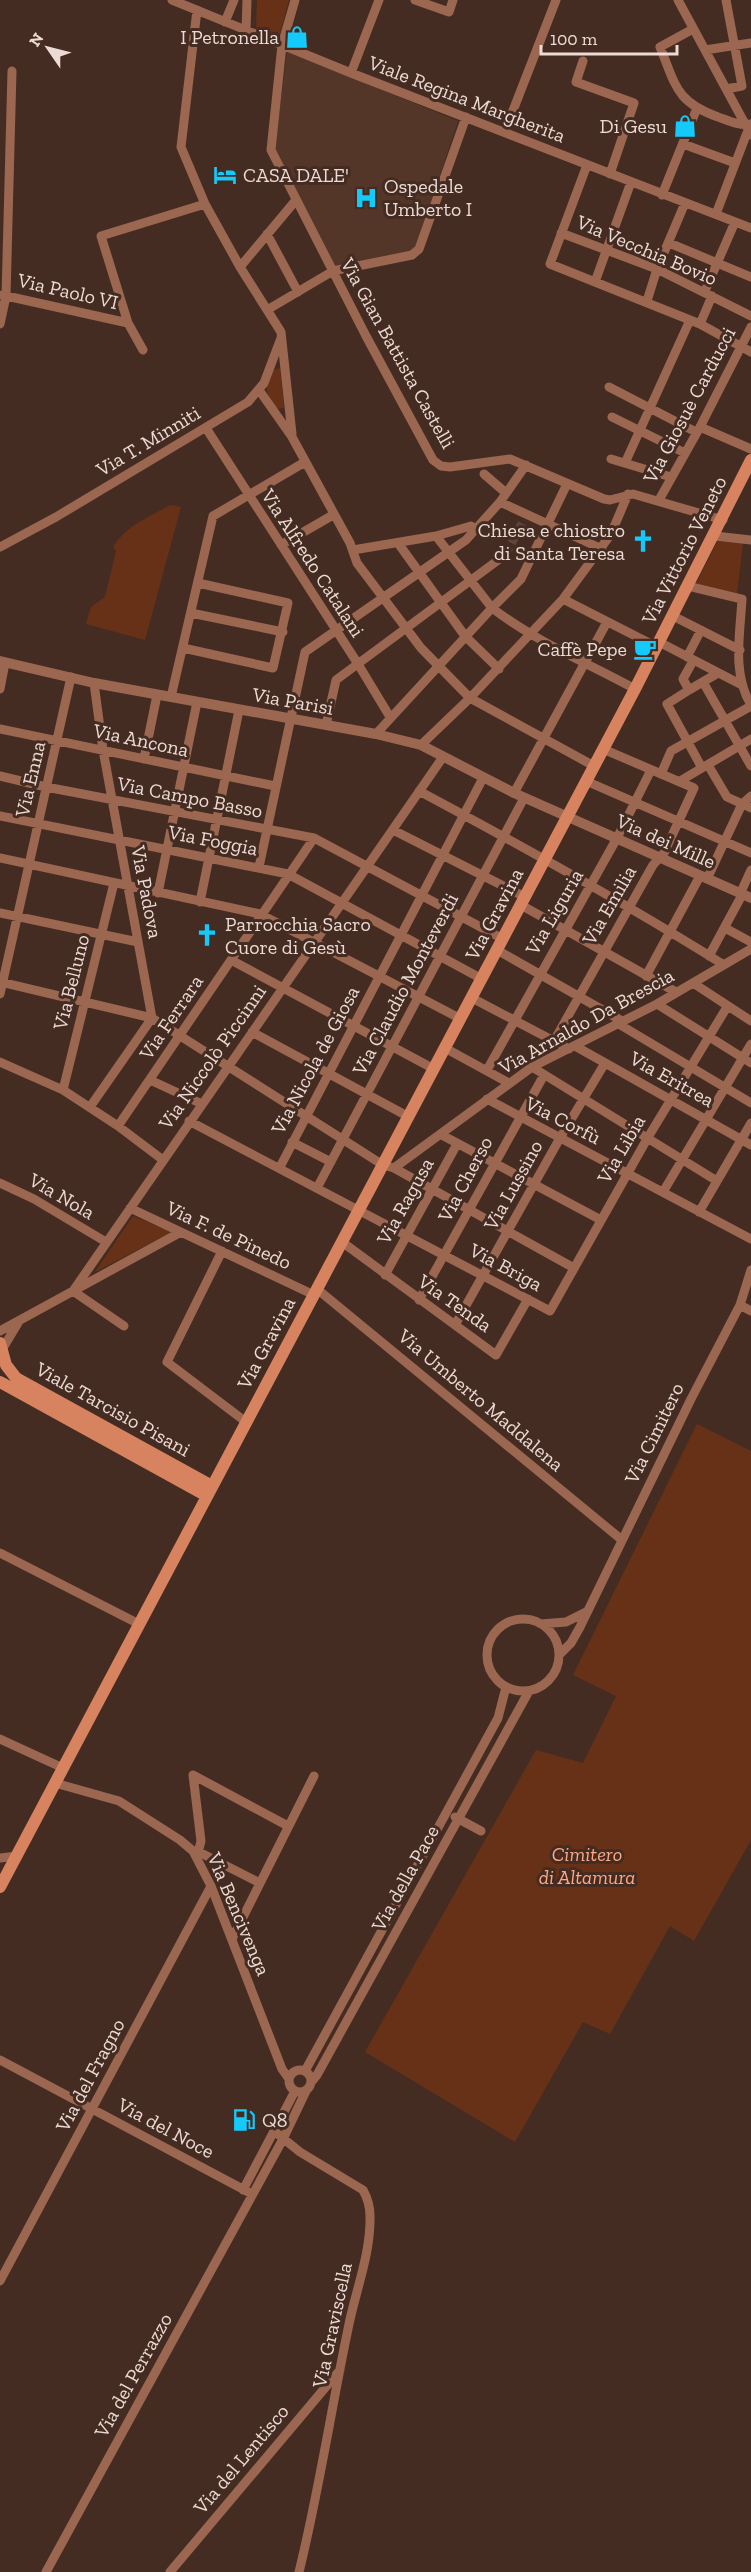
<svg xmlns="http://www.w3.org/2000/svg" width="751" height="2572" viewBox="0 0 751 2572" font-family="'Zilla Slab',serif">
<rect width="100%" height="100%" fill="#452c22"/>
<path fill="#543629" d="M287,51l171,70 -42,125 -6,6 -76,16 -59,-119z"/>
<path fill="#673118" d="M257,0h32l-10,37 -23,-8z
M280,368l4,40 -8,1c-11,-19 -12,-19 -3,-39z
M170,505l11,2 -36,133 -59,-16 5,-17 14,-10 11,-46 -3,-4c13,-21 36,-30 57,-42z
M718,540l25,3 -6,51 -41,-10z
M133,1216l39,16 -77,40z
M697,1424l54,27v389l-57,101 -24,-15 -60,108 -27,-12 -68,120 -150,-90 171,-302 47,13 33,-67 -43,-21z"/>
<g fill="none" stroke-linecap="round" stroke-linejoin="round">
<path stroke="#5e463d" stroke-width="9" stroke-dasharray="9 4.5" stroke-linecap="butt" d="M505,555l19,-35"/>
<path stroke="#9c6751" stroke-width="9" d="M172,0l179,73 400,155
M295,0l-13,45 -11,105 95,186 67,124 8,6 9,1 60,-8 94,40 6,1 23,-6 90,26
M415,0l34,12 4,-12
M678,0l73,135
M726,0l16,86 -16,3
M197,10l-16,137 24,57 35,63 41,65 11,102
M225,22l9,-22
M693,29l-33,18c16,39 16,55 58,70 11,4 22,9 33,7
M246,30l1,-30
M705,50l46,-7
M583,61l-7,21 58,21 -24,71
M351,73l28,-73
M505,131l51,-131
M683,144l52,19
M587,165l-37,99 150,60 51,28
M662,195l35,-87
M716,214l32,-84
M561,233l96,36 94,47
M267,234l31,58
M669,243l82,34
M240,267l56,-67
M595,282l36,-100
M705,291l30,-69
M2,295l126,28
M647,301l10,-32 28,-66
M267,310l66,-39 79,-16 7,-6 47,-132
M0,324l6,-28 6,-225
M700,324l12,-28
M143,350l-15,-27 -27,-87 104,-32
M609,387l87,45
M259,390l33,47 58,106 7,20 64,85 49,50 124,68
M612,417l73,36
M700,427l51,22
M206,428l152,236 32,53
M611,459l60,18
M625,463l65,-143
M484,474l22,19
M659,500l41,-73 51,-100
M500,502l102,47
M436,536l56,72c43,33 95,55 143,81
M715,536l36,4
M398,543l67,93 34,33
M281,545l52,-30
M0,547l56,-30 192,-115 16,-19 17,-45
M353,550l83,-14 35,-10 6,4
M688,586l54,13c-2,36 -10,75 9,106
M563,599l94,48
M191,613l92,19
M673,616l67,34
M659,642l81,42
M183,648l90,20 15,-65 -90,-20
M687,657l14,-27
M693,661l-10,18 6,11 29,-17
M703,682l48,84
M94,683l9,67 49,268
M0,689l5,-26
M689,690l-22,14 35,64
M171,697l42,-181 92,-54
M326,725l10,-45 169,-125
M0,729l275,57
M376,734l116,-126 29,-29 46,-95
M421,745l49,-47 93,-99 48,-65 17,-40
M144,759l13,-64
M708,765l19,32 24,11
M661,774l10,-23 80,-45
M0,776l46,11 268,51 189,101
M586,781l165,72
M680,781l71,-42
M419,791c103,55 206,112 305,174
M514,793l93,-171
M0,816l288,58 194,105
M393,830l132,67
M0,858l260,56 201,105
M259,867l46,-215 161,-112 34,-38 26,-37
M707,879l35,-75 9,-8
M158,893l39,-191
M740,894l11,-24
M200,902l39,-192
M521,905l155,87
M0,913l138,29
M725,928l26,14
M497,950l125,71
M709,956l33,-61
M231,960l203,109
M646,976l54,-100
M0,982l152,36 231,147 11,3 138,-101 125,-63 94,-55
M693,983l58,38
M0,994l71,-317
M472,998l97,51
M657,1004l94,59
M617,1023l134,80
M252,1032l157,85
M554,1041l99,-176 11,-12 30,-65 -91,-39
M575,1046l176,99
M445,1048l64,35
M0,1062l63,28 55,36 45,34
M532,1067l185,114
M487,1070l130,-232 34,-68
M150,1080l52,24
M63,1090l51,-207
M487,1099l264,140
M90,1107l62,-89
M189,1121l361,190 97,-172 80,-132
M118,1126l196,-288
M440,1134l161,86
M292,1142l39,20
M280,1167l203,-389
M394,1168l180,100
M0,1183l34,16 72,43
M317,1188l207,-390
M663,1192l88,-148
M130,1208l184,87
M699,1212l52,-89
M342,1242l154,113 32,-56
M222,1251l-55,111 79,60
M385,1275l72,-131
M317,1289l305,251
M73,1291l370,-534
M73,1291l51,35
M419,1300l125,-225
M740,1305l11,6
M455,1325l105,-187 45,-75
M0,1331l181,-99
M3,1348l15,-25
M0,1553l139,71
M487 1655a36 36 0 1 1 72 0a36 36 0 1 1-72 0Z
M541,1624l25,-2 22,-11
M559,1655l12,-12 9,-16 111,-228 49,-94 11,-35
M0,1739l63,29
M193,1775l95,51
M193,1775l8,66 -4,16
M55,1783l64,18 61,39 13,11 18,35 71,183 7,10
M455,1817l26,14
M199,1852l61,31
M0,1858l17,-2
M232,1939l82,-163
M0,2060l252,134
M289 2081a11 11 0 1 1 22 0a11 11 0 1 1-22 0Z
M305,2071l193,-353 8,-31
M312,2081l5,-6 212,-384
M274,2131l26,21 63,38c5,9 7,16 7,26 1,38 -15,76 -22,113 -17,81 -29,162 -49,243
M243,2190l52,-99
M0,2281l211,-395
M46,2572l237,-433 23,-48
M170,2572l170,-202"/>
<path stroke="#9c6751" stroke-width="10" d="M0,661l94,22 282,51 45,11 93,48 237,105"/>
<path stroke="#d7835f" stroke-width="12" d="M0,1343l6,22 10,13 196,108
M0,1382l207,114
M0,1887l635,-1198 116,-229"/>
</g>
<defs>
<g id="shop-bare" transform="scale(1.8)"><path d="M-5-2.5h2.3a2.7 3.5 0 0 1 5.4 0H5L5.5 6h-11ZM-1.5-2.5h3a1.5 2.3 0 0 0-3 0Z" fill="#14cafb" stroke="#452c22" stroke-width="2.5" paint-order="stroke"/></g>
<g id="hotel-bare" transform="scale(1.8)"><path d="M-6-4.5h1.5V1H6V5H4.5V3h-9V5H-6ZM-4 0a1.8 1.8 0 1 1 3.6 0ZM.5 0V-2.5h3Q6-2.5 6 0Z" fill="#14cafb" stroke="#452c22" stroke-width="2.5" paint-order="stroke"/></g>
<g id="hospital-bare" transform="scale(1.8)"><path d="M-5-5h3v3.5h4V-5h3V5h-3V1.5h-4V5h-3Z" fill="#14cafb" stroke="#452c22" stroke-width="2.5" paint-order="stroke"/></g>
<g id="church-bare" transform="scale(1.8)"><path d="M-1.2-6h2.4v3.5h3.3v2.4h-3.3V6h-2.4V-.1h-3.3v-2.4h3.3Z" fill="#14cafb" stroke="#452c22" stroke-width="2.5" paint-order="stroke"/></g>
<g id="cafe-bare" transform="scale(1.8)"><path d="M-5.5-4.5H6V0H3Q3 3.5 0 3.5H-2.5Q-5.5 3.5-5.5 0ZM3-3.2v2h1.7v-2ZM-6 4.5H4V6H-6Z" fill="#14cafb" stroke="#452c22" stroke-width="2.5" paint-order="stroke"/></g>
<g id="fuel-bare" transform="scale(1.8)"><path d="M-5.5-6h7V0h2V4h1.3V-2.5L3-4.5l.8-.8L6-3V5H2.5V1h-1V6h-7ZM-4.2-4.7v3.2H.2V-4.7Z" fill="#14cafb" stroke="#452c22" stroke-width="2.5" paint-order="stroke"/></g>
</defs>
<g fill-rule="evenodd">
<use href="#shop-bare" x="297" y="37"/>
<use href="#shop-bare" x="685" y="126"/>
<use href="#hotel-bare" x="225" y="175"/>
<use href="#hospital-bare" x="366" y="198"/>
<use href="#church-bare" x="643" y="541"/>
<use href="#cafe-bare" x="645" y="649"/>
<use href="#church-bare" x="207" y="935"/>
<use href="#fuel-bare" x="244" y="2120"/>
</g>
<g text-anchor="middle" stroke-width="6" stroke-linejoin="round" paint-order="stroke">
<g font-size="20" fill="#ebdbd4" stroke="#452c22" text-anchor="end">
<text x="279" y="44">I Petronella</text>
<text x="667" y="133">Di Gesu</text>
<text x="243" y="182" text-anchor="start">CASA DALE'</text>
<text x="384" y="193" text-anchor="start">Ospedale<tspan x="384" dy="23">Umberto I</tspan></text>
<text x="625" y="537">Chiesa e chiostro<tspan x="625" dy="23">di Santa Teresa</tspan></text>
<text x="627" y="656">Caffè Pepe</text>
<text x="225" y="931" text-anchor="start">Parrocchia Sacro<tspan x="225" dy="23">Cuore di Gesù</tspan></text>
<text x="262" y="2127" text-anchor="start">Q8</text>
</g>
<g font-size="20" fill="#ebdbd4" stroke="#452c22">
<text transform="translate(467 99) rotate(21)" y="7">Viale Regina Margherita</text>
<text transform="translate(647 250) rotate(23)" y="7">Via Vecchia Bovio</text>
<text transform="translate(68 291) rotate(13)" y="7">Via Paolo VI</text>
<text transform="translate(398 353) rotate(61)" y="7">Via Gian Battista Castelli</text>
<text transform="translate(689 405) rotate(-62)" y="7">Via Giosuè Carducci</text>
<text transform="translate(148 441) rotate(-31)" y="7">Via T. Minniti</text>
<text transform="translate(684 550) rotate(-63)" y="7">Via Vittorio Veneto</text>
<text transform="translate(313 563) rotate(57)" y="7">Via Alfredo Catalani</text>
<text transform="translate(293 701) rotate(10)" y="7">Via Parisi</text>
<text transform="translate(141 740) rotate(12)" y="7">Via Ancona</text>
<text transform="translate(30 779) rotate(-77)" y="7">Via Enna</text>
<text transform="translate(190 797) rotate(11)" y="7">Via Campo Basso</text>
<text transform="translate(213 840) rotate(11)" y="7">Via Foggia</text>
<text transform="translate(666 841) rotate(24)" y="7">Via dei Mille</text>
<text transform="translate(147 892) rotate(79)" y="7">Via Padova</text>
<text transform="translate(609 905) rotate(-60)" y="7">Via Emilia</text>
<text transform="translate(554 912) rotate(-60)" y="7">Via Liguria</text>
<text transform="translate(494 914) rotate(-62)" y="7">Via Gravina</text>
<text transform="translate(71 982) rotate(-76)" y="7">Via Belluno</text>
<text transform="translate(405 984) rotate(-62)" y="7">Via Claudio Monteverdi</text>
<text transform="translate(171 1017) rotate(-56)" y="7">Via Ferrara</text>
<text transform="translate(586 1021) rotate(-29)" y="7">Via Arnaldo Da Brescia</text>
<text transform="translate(212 1057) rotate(-55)" y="7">Via Niccolò Piccinni</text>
<text transform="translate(315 1060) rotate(-62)" y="7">Via Nicola de Giosa</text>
<text transform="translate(672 1079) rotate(29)" y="7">Via Eritrea</text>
<text transform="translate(563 1120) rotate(27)" y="7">Via Corfù</text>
<text transform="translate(621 1149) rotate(-60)" y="7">Via Libia</text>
<text transform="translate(465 1179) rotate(-62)" y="7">Via Cherso</text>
<text transform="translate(513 1185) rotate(-61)" y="7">Via Lussino</text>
<text transform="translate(62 1196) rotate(30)" y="7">Via Nola</text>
<text transform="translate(405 1201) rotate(-61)" y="7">Via Ragusa</text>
<text transform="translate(229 1235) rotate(25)" y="7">Via F. de Pinedo</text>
<text transform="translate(506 1267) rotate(28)" y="7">Via Briga</text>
<text transform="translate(455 1303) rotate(35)" y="7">Via Tenda</text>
<text transform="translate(266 1343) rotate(-62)" y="7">Via Gravina</text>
<text transform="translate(481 1400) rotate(40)" y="7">Via Umberto Maddalena</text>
<text transform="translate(113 1409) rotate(29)" y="7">Viale Tarcisio Pisani</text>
<text transform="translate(654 1433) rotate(-64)" y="7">Via Cimitero</text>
<text transform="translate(405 1878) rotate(-61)" y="7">Via della Pace</text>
<text transform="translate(239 1914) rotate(67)" y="7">Via Bencivenga</text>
<text transform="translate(90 2075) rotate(-62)" y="7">Via del Fragno</text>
<text transform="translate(166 2128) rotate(28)" y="7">Via del Noce</text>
<text transform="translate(332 2325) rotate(-78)" y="7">Via Graviscella</text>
<text transform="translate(133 2375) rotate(-61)" y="7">Via del Perrazzo</text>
<text transform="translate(241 2459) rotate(-50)" y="7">Via del Lentisco</text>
</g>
<g font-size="20" font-style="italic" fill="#fda985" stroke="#452c22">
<text x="587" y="1861">Cimitero<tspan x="587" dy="23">di Altamura</tspan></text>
</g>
</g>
<g transform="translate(48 48) rotate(305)" stroke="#452c22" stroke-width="4.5" paint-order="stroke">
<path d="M0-4.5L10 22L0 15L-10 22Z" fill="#ebdbd4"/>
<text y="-9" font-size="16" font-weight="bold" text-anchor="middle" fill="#ebdbd4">N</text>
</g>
<path d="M541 45v9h136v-9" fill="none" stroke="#ebdbd4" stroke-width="3"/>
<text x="550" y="45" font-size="18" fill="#ebdbd4" stroke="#452c22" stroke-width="4.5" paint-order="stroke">100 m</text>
</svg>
